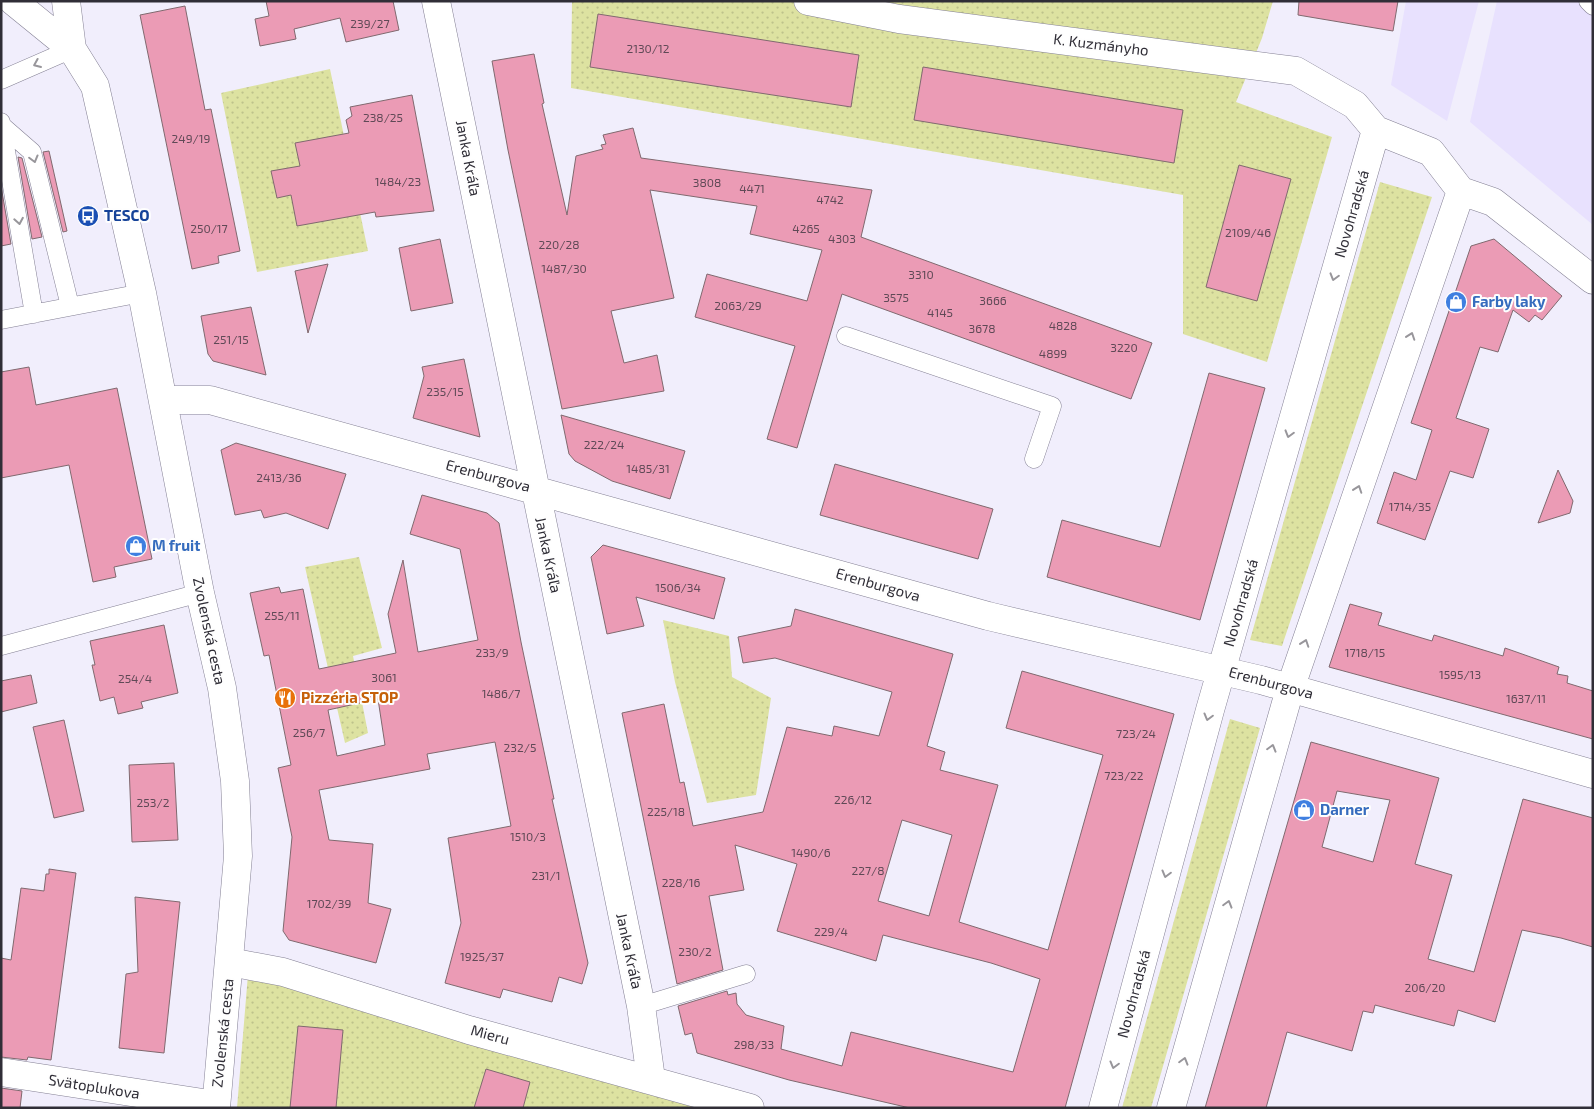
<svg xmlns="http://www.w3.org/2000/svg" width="1594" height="1109" viewBox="0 0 1594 1109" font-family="'Exo 2',sans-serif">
<defs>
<pattern id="green-dots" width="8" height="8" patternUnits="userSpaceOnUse" patternTransform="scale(1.25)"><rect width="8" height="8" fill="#dde2a1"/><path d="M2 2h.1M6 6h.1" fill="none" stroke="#bec28b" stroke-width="1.8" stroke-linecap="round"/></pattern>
</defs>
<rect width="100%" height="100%" fill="#f1eefc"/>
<path fill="#e8e1fe" d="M1406,1h73l-32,120 -56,-36z
M1497,1h96v224l-123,-103z"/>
<path fill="url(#green-dots)" d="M572,1h701l-11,37 -26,64 96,35 -65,225 -84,-28v-139l-612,-107z
M330,69l38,182 -111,21 -36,-179z
M1380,182l52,15 -150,449 -32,-6z
M359,557l23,91 -29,8 15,77 -23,10 -40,-176z
M663,620l66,16 3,41 39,21 -15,97 -49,8 -32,-121z
M1230,719l30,9 -109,380h-29z
M249,962l460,146h-472z"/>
<path fill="#eb9bb5" stroke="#80696f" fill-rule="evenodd" d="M266,1h127l6,29 -53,12 -6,-24 -46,11 2,10 -36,7 -5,-27 14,-3z
M1299,1h99l-5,30 -95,-16z
M185,6l20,104 6,-1 29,142 -22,5 1,7 -27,6 -52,-254z
M598,14l261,41 -8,52 -261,-40z
M534,54l10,49 -2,1 25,111 9,-59 27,-7 -2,-4 5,-1 -3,-9 30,-7 8,30 231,32 -11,47 291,106 -21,56 -289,-105 -45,154 -30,-9 28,-93 -100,-29 12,-43 100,27 15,-51 -72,-16 7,-28 -107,-16 24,108 -63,13 13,52 33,-8 7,36 -102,18 -54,-259 -16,-89z
M923,67l260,43 -9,53 -260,-43z
M412,95l22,116 -58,6 -1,-5 -78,14 -6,-31 -14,3 -6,-27 29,-5 -5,-23 54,-10 -3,-13 6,-4 -2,-9z
M49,151l18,80 -4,1 -20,-80z
M18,157l4,1 20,79 -10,2z
M1239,165l52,14 -34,122 -51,-14z
M1,186l10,58 -10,2z
M440,239l13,64 -42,8 -12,-63z
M1494,239l68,57 -20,24 -7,-5 -6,7 -16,-12 -15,42 -18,-5 -24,71 33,11 -16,49 -23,-7 -25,69 -48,-17 17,-51 22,8 16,-50 -21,-7 60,-177z
M328,264l-20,69 -13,-62z
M251,307l15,68 -53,-14 -5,-7 -7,-38z
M464,359l16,78 -67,-19 11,-42 -2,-9z
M29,367l7,38 81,-17 35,171 -38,8 2,10 -23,5 -24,-117 -68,13v-106z
M1209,373l56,15 -65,232 -153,-43 15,-57 98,27z
M561,415l124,36 -15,48 -58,-18 -37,-20 -6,-7z
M236,443l110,31 -18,55 -42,-16 -22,5 -3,-8 -26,5 -14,-65z
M835,464l158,45 -15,50 -158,-44z
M1558,470l15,31 -3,12 -32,10z
M422,495l65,18 12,10 22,119 33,157h-2l36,164 -6,21 -23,-7 -7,25 -49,-13 -3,9 -55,-15 16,-60 -13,-85 63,-12 -16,-84 -68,12 3,15 -111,21 10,50 44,4 -5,59 23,6 -15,54 -87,-23 -6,-9 9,-94 -14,-69 13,-3 -22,-110 -5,1 -14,-63 29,-6 2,6 22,-4 16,80 77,-16 -8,-39 15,-54 15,92 60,-12 -18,-91 -50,-15zM378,699l7,46 -48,11 -9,-46z
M603,545l122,33 -11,41 -78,-22 8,29 -37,8 -16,-77z
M1350,604l32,9 -4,12 54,16 2,-6 69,21 2,-8 54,19 -2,7 11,2 -1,7 26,8v48l-264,-72z
M795,609l158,45 -26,92 18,6 -5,18 58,15 -39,137 89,28 55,-195 -97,-27 16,-57 152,43 -109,394h-155l-121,-28 -92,-27 -5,-20 -7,2 -7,-29 49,-15 1,4 8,-2 1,11 9,11 38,11 -3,23 61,17 9,-34 162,40 27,-93 -49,-16 -108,-28 -7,26 -99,-30 20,-67 -62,-19 9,45 -35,6 14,74 -46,14 -55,-271 42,-9 16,79 4,-1 9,44 70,-14 24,-85 45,9 2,-10 45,10 13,-44 -117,-34 -32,5 -5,-26 53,-11zM902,820l50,15 -23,81 -51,-15z
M164,625l14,68 -37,9 2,6 -25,6 -4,-17 -14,4 -8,-36h3l-5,-24z
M31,675l6,28 -36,9v-31z
M64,720l20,91 -30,7 -21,-91z
M1311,742l128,36 -24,86 37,11 -24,84 46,13 49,-173 70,19v129l-32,-9 -39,-8 -27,92 -37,-12 -4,16 -79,-21 -2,8 -10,-2 -11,40 -65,-19 -21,76h-61zM1337,791l53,9 -17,62 -51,-15z
M174,763l4,77 -46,2 -3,-77z
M49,869l27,4 -25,187 -23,-3 -1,3 -26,-3v-99l10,2 10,-72 23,3 2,-17h3z
M135,897l45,5 -16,151 -45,-5 7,-74 12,-2z
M298,1026l45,4 -7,78h-46z
M486,1069l44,13 -7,26h-49z
M1,1088l21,3 -2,17h-19z"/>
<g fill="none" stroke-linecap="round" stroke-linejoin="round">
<g stroke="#848094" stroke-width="19">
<path id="lane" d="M1588,1l5,5
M1,80l71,-31
M1,122l33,192
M1,125l31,27 38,154
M1,320l141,-27
M846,336l206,70 -18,53
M1,646l199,-53
M641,1006l105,-32"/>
</g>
<g stroke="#848094" stroke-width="29">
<path id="street" d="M436,1l205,1005 10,73
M808,1l91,18 397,52 59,34 21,25 55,22 30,39 32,11 100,78
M164,400h46l778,216 273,64 332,94
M230,962l53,10 186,58 281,78
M1,1072l215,33
M1103,1108l107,-398 166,-580
M1171,1108l119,-419 171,-498"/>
</g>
<g stroke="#848094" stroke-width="29">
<path id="secondary" d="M13,1l59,48 23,37 47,207 58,300 22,95 13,93 3,75 -22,252
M66,1l6,48"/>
</g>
<use href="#lane" stroke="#fff" stroke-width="18"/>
<use href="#street" stroke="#fff" stroke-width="28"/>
<use href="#secondary" stroke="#fff" stroke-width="28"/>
</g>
<defs><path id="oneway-chevron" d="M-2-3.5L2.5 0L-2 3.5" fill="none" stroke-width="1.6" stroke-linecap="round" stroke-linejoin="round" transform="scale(1.25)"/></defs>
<g stroke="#98969b">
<use href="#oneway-chevron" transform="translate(37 64) rotate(157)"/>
<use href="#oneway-chevron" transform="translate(34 159) rotate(75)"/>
<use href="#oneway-chevron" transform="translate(19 221) rotate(80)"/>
<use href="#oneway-chevron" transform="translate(1334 277) rotate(106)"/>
<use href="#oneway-chevron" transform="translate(1411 336) rotate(-71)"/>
<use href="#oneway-chevron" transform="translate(1289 434) rotate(106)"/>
<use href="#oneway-chevron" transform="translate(1358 489) rotate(-71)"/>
<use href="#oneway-chevron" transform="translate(1305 643) rotate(-71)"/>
<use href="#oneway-chevron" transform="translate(1208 717) rotate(105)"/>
<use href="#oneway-chevron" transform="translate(1272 748) rotate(-74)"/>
<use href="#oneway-chevron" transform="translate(1166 874) rotate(105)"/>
<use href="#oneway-chevron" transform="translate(1228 904) rotate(-74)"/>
<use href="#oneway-chevron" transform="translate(1184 1061) rotate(-74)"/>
<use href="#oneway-chevron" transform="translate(1114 1065) rotate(105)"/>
</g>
<defs>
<g id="bus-disc" transform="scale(1.125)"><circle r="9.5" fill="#1a4fb4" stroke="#fefefe"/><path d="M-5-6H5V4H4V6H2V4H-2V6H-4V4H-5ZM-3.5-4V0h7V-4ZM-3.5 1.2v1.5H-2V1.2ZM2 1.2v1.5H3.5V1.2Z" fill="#fff"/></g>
<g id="shop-disc" transform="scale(1.125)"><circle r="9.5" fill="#3f7fe0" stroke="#fefefe"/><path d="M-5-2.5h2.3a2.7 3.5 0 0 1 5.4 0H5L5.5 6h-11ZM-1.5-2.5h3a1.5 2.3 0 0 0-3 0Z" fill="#fff"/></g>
<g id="restaurant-disc" transform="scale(1.125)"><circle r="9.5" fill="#e8710a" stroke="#fefefe"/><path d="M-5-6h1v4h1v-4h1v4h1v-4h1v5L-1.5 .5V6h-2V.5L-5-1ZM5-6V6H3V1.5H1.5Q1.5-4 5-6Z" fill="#fff"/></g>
</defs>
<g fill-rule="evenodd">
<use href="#bus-disc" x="88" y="216"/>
<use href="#shop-disc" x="1456" y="302"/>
<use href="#shop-disc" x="136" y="546"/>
<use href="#restaurant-disc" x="285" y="698"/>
<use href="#shop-disc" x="1304" y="810"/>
</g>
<g text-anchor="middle" stroke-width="4" stroke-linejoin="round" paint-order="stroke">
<g font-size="12" fill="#5f4956">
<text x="370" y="28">239/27</text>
<text x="648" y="53">2130/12</text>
<text x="383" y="122">238/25</text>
<text x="191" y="143">249/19</text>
<text x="398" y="186">1484/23</text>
<text x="707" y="187">3808</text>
<text x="752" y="193">4471</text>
<text x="830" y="204">4742</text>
<text x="209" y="233">250/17</text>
<text x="806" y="233">4265</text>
<text x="1248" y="237">2109/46</text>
<text x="842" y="243">4303</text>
<text x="559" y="249">220/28</text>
<text x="564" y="273">1487/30</text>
<text x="921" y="279">3310</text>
<text x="896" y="302">3575</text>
<text x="993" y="305">3666</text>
<text x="738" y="310">2063/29</text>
<text x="940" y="317">4145</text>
<text x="1063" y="330">4828</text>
<text x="982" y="333">3678</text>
<text x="231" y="344">251/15</text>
<text x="1124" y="352">3220</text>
<text x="1053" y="358">4899</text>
<text x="445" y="396">235/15</text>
<text x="604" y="449">222/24</text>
<text x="648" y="473">1485/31</text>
<text x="279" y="482">2413/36</text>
<text x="1410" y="511">1714/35</text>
<text x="678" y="592">1506/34</text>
<text x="282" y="620">255/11</text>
<text x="492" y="657">233/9</text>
<text x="1365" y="657">1718/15</text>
<text x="1460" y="679">1595/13</text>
<text x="384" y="682">3061</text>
<text x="135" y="683">254/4</text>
<text x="501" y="698">1486/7</text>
<text x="1526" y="703">1637/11</text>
<text x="309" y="737">256/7</text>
<text x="1136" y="738">723/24</text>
<text x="520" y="752">232/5</text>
<text x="1124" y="780">723/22</text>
<text x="853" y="804">226/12</text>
<text x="153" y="807">253/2</text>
<text x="666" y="816">225/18</text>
<text x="528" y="841">1510/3</text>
<text x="811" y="857">1490/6</text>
<text x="868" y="875">227/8</text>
<text x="546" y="880">231/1</text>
<text x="681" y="887">228/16</text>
<text x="329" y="908">1702/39</text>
<text x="831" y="936">229/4</text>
<text x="695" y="956">230/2</text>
<text x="482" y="961">1925/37</text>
<text x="1425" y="992">206/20</text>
<text x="754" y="1049">298/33</text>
</g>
<g font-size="15" fill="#302e37" stroke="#fefefe">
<text transform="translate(1101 45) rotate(7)" y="5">K. Kuzmányho</text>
<text transform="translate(468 158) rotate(79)" y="5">Janka Kráľa</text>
<text transform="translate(1352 214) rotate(-74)" y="5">Novohradská</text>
<text transform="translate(488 476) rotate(15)" y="5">Erenburgova</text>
<text transform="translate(548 555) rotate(78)" y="5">Janka Kráľa</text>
<text transform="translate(878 585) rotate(16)" y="5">Erenburgova</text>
<text transform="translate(1241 603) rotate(-74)" y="5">Novohradská</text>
<text transform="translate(209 631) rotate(78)" y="5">Zvolenská cesta</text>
<text transform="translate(1271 683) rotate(15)" y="5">Erenburgova</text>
<text transform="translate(629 951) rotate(78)" y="5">Janka Kráľa</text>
<text transform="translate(1134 994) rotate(-75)" y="5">Novohradská</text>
<text transform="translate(223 1033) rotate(-84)" y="5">Zvolenská cesta</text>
<text transform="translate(490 1035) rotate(15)" y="5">Mieru</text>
<text transform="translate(94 1087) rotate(9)" y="5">Svätoplukova</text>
</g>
<g font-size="15" font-weight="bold" fill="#164399" stroke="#fefefe" text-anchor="start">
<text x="104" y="221">TESCO</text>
</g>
<g font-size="15" font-weight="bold" fill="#366cbe" stroke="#fefefe" text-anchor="start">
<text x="1472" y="307">Farby laky</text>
<text x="152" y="551">M fruit</text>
<text x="1320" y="815">Darner</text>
</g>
<g font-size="15" font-weight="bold" fill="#c56008" stroke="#fefefe" text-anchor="start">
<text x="301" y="703">Pizzéria STOP</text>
</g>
</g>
<rect width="1594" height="1109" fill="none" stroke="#302e37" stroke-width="5"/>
</svg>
